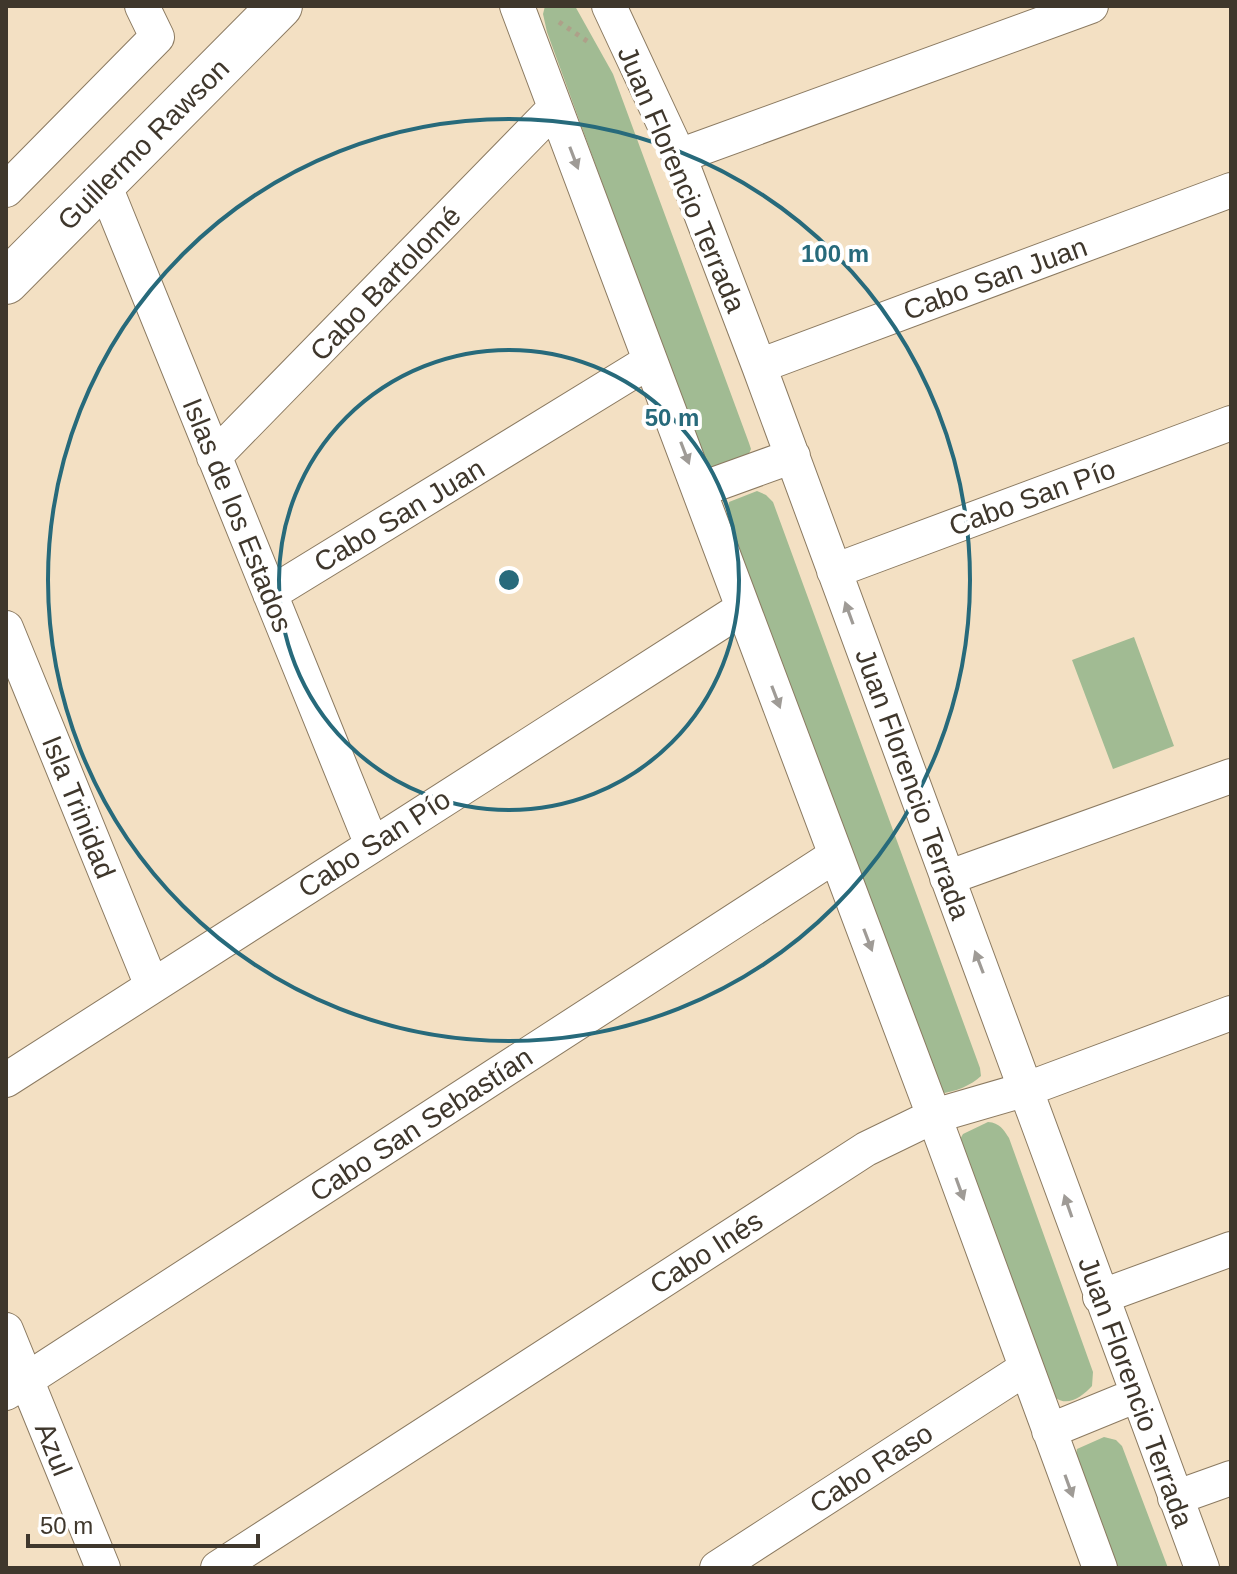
<svg xmlns="http://www.w3.org/2000/svg" width="1237" height="1574" viewBox="0 0 1237 1574" font-family="Arial,sans-serif">
<rect width="100%" height="100%" fill="#f3e0c3"/>
<path fill="#a1bb93" d="M545,6h30l38,68 136,369 2,6 -3,7 -39,14 -5,-8 -157,-430 -4,-18z
M757,491l9,4 7,7 207,566 1,8c-9,9 -28,17 -40,17l-215,-575 3,-16z
M1134,637l40,109 -61,23 -41,-109z
M988,1122c12,1 15,7 21,16l84,234 -1,14c-9,10 -24,21 -36,12l-97,-257 4,-7z
M1104,1437l12,3 6,6 46,122h-53l-40,-109 2,-10z"/>
<g fill="none" stroke-linecap="round" stroke-linejoin="round">
<g stroke="#8b7a61" stroke-width="36">
<path id="minor" d="M517,6l417,1110 166,452
M609,6l70,150 80,210 443,1202
M679,156l412,-150
M104,184l268,661
M6,190l151,-153 -15,-31
M759,366l472,-176
M214,457l341,-349
M699,490l94,-34
M834,571l397,-148
M270,594l380,-233
M6,628l146,358
M947,878l284,-102
M6,1080l737,-472
M1100,1297l131,-48
M6,1330l97,238
M6,1393l830,-538
M1049,1431l88,-36
M1175,1498l56,-20
M218,1568l648,-419 68,-33 93,-27 204,-76
M717,1568l309,-200"/>
</g>
<g stroke="#8b7a61" stroke-width="46">
<path id="major" d="M6,282l274,-276"/>
</g>
<path stroke="#aea089" stroke-width="5" stroke-dasharray="4 6" stroke-linecap="butt" d="M559,22l31,21"/>
<use href="#minor" stroke="#fff" stroke-width="34"/>
<use href="#major" stroke="#fff" stroke-width="44"/>
</g>
<defs><path id="oneway-solid" d="M-6-.8H1V-3.2L6.5 0L1 3.2V.8H-6Z" transform="scale(2)"/></defs>
<g fill="#9f9b96">
<use href="#oneway-solid" transform="translate(574 158) rotate(69)"/>
<use href="#oneway-solid" transform="translate(685 453) rotate(69)"/>
<use href="#oneway-solid" transform="translate(849 613) rotate(-110)"/>
<use href="#oneway-solid" transform="translate(776 697) rotate(69)"/>
<use href="#oneway-solid" transform="translate(868 940) rotate(69)"/>
<use href="#oneway-solid" transform="translate(979 962) rotate(-111)"/>
<use href="#oneway-solid" transform="translate(960 1189) rotate(70)"/>
<use href="#oneway-solid" transform="translate(1068 1206) rotate(-109)"/>
<use href="#oneway-solid" transform="translate(1069 1486) rotate(70)"/>
</g>
<g fill="none" stroke="#276a7b" stroke-width="4">
<circle cx="509" cy="580" r="230"/>
<circle cx="509" cy="580" r="461"/>
</g>
<g text-anchor="middle" stroke-width="8" stroke-linejoin="round" paint-order="stroke">
<g font-size="28" fill="#3f372c" stroke="#fff">
<text transform="translate(143 144) rotate(-45)" y="10">Guillermo Rawson</text>
<text transform="translate(682 179) rotate(67)" y="10">Juan Florencio Terrada</text>
<text transform="translate(995 278) rotate(-20)" y="10">Cabo San Juan</text>
<text transform="translate(385 283) rotate(-46)" y="10">Cabo Bartolomé</text>
<text transform="translate(1032 497) rotate(-20)" y="10">Cabo San Pío</text>
<text transform="translate(238 515) rotate(68)" y="10">Islas de los Estados</text>
<text transform="translate(399 515) rotate(-31)" y="10">Cabo San Juan</text>
<text transform="translate(913 784) rotate(70)" y="10">Juan Florencio Terrada</text>
<text transform="translate(79 807) rotate(68)" y="10">Isla Trinidad</text>
<text transform="translate(374 843) rotate(-33)" y="10">Cabo San Pío</text>
<text transform="translate(421 1124) rotate(-33)" y="10">Cabo San Sebastían</text>
<text transform="translate(706 1252) rotate(-33)" y="10">Cabo Inés</text>
<text transform="translate(1136 1392) rotate(70)" y="10">Juan Florencio Terrada</text>
<text transform="translate(54 1449) rotate(68)" y="10">Azul</text>
<text transform="translate(871 1468) rotate(-33)" y="10">Cabo Raso</text>
</g>
</g>
<circle cx="509" cy="580" r="12" fill="#276a7b" stroke="#fff" stroke-width="4"/>
<g font-size="24" text-anchor="middle" font-weight="bold" fill="#276a7b" stroke="#fff" stroke-width="8" stroke-linejoin="round" paint-order="stroke">
<text x="835" y="262">100 m</text>
<text x="672" y="426">50 m</text>
</g>
<rect width="1237" height="1574" fill="none" stroke="#3f372c" stroke-width="16"/>
<path d="M28 1534v12h230v-12" fill="none" stroke="#3f372c" stroke-width="4"/>
<text x="40" y="1534" font-size="24" fill="#3f372c" stroke="#ffffff" stroke-width="6" paint-order="stroke">50 m</text>
</svg>
